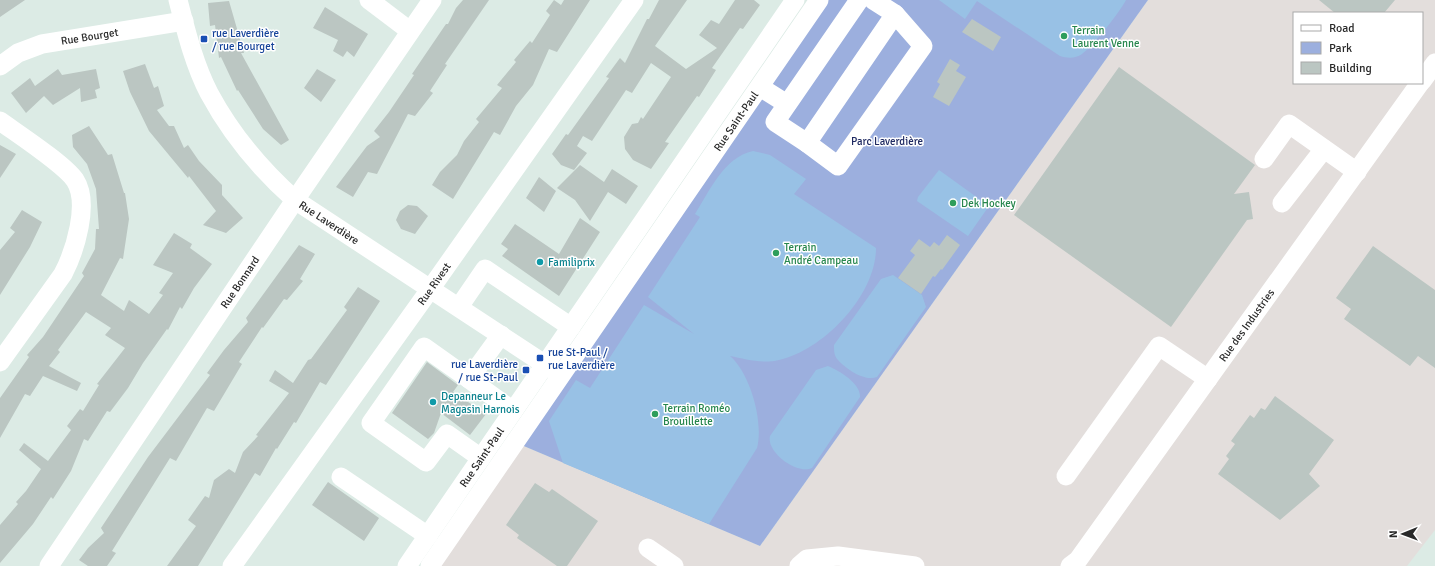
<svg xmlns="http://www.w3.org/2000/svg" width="1435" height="566" viewBox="0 0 1435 566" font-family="Signika,sans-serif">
<rect width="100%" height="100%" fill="#dcebe5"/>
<path fill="#e3dedc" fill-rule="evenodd" d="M1148,0h287v530l-28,36h-968l80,-122 241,102zM1294,13h128v70h-128z"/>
<path fill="#9cafde" d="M824,0h324l-388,546 -241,-102z"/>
<path fill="#98c1e5" d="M939,0h187c-6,12 -34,47 -44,54 -7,5 -15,4 -22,2l-83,-55 -12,18z
M753,151l17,4 36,24 -12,15 82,54c0,47 -52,102 -97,112 -17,4 -34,-1 -49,-4 20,17 34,66 27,92l-48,76 -146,-61 -14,-42 27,-41 14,8 54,-83 50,29 -46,-37 52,-80 -5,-3c14,-22 29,-57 58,-63z
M939,170l50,36 -21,30 -51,-35 1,-4z
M893,275l29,20 4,12 -49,70c-12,5 -31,-8 -39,-17 -4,-4 -4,-9 -4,-15l47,-66z
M828,366c12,5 33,18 32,31l-48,71c-15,7 -46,-16 -42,-32l46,-66z"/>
<path fill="#bbc6c2" d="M0,0h25l-25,17z
M463,0h26l-44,64 2,1 -17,26 3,2 -18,23 -7,-2 -31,60 -9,-2 -15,25 -17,-10 31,-41 13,-9 -6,-6 15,-19 25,-37 -2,-1 34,-50h2l8,-16z
M554,0l7,5 3,-5h26l-33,52 -8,-3 -16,36 -17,21 -16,29 -6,-3 -41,67 -21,-14 8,-13 17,-17 7,-14 15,-19 -3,-3 26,-31 -5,-3 19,-23 -2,-2 16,-19 2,2 18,-28 -4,-4z
M659,0h28l-32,46 31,23 31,-21 -18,-13 12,-15 8,4 16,-24h19l6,5 -17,24 -3,-1 -28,40 4,2 -17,27 -2,-1 -32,46 4,1 -18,26 -18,-9 -8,-11 -1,-12 8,-13 6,-1 3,-6 2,2 28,-42 -20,-14 -19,30 -6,-3 -34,51 -9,-5 -6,10 10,7 -13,17 -13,-5 -9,-11 14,-20 2,1 41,-57 -3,-1 14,-19 5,5 22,-44h2z
M1319,0h76l-11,13h-49z
M229,1l15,52h-3l48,87 -8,5 -18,-16 -25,-39 -1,1 -16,-34 -2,1 -4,-33 -5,1 -2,-23z
M325,7l43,27 -14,23 -7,-6 -4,6 -10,-6 5,-11 -25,-12z
M972,19l29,18 -8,14 -31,-19z
M950,59l10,6 -4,6 10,6 -17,29 -16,-9 7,-13 -3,-2z
M145,64l9,24 4,-2 6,20 -7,4 12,16h5l10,22 4,-3 11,16 23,24v10l21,23 -17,15 -23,-8 13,-14 -27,-35 -1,2 -39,-47 -19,-39 -7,-21z
M1119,67l136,98 -21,29 15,-2 4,27 -6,1 -76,107 -157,-112z
M58,69l4,6 34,-6 4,19 -5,2 2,8 -16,4 -1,-14 -27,17 -9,-9 -18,17 -15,-20 19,-15 5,8z
M317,69l19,11 -15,22 -17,-14z
M89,126l19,29 4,-1 12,39h1l4,26 -6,40 -3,-1 -19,37 23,16 5,-11 20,14 14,-19 -4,-2 14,-20 -20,-8 21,-32 18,11 -2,4 22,16 -18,24 -12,21 -2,-2 -12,23 -1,-1 -24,34 -15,25 -18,24 -3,-1 -19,30 -4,-2 -13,32 -18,28 -2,-2 -18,27 -33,39v-38l18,-21 -2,-2 10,-11 15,-22 -22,-19 5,-7 24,18 23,-31 -4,-4 13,-17 3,2 16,-26 -2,-1 28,-36 -20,-13 6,-7 -25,-16 -28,38 2,2 -11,14 32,17 -4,8 -34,-15 -13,20 -5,-2 -25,44v-40l29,-41 -2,-2 16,-18 41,-61 -2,-3 13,-24 1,-20h3l-3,-40 -9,-25 -14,-17 -1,-12z
M0,145l16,9 -16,24z
M580,165l24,17 8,-13 26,17 -12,18 -18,-12 -18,29 -15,-21 -18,-12z
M539,177l17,14 -12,21 -18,-14z
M408,205l9,1 11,10 -13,18 -14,-5 -5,-9 4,-9z
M22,210l20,12 -12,25 -30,48v-45l15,-18 -5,-4z
M580,218l20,14 -41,64 -57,-40 6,-7 -7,-5 14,-20 44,30z
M947,235l13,10 -18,25 -1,-1 -6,8 -2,-1 -12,18 -23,-16 17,-23 -5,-4 9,-12 11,8 4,-5 5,4z
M299,245l16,9 -15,25 3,2 -16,19 -3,-1 -21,29 -1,-1 -23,35 3,2 -28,47 -7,-3 -31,53 -6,-3 -58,93 4,2 -9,13h-19l-9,-6 9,-12 16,-15 -3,-5 47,-71 62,-82 -3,-2 17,-23 24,-28 -2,-4z
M1373,246l62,44v78l-17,-12 -8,10 -66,-47 7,-10 -15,-11z
M358,287l22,14 -54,84 -6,-3 -24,41 -2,-1 -17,27 -1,-1 -16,28 -5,-3 -57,93h-31l29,-40 -8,-6 17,-24 4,2 5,-18 15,-11 6,4 8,-21 15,-16 -2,-1 33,-42 -20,-12 6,-11 18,13 15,-23 3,-1 36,-49 -3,-3z
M427,362l31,23 -5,7 33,22 -16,21 -29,-22 -7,20 -6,6 -36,-26z
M1275,396l59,44 -25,34 11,12 -40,34 -62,-46 11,-15 -3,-3 9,-12 -4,-3 19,-26 4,3 7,-10 4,2z
M328,482l51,36 -15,23 -52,-36z
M535,483l14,9 3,-3 46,32 -31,45h-10l-40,-28 2,-3 -13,-10z"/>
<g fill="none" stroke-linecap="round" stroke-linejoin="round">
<g stroke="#fff" stroke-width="19">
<path id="s1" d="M178,0c8,31 16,64 31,93 22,41 51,76 86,107l260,171"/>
<path d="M369,0l41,31"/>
<path d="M859,0l-84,122 32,21 88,-129 -22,-14"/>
<path id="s2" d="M0,66l18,-13 24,-9 142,-23"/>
<path d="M1422,81l13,-18"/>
<path d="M760,87l27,17"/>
<path d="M0,121c18,13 64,43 75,59 15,23 0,71 -12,94l-63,88"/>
<path d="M807,143l31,23 85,-120 -28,-32"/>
<path d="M1264,159l25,-35 68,48"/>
<path d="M1282,203l42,-54"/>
<path d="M459,307l26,-38 86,58"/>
<path d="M469,379l44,32"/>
<path d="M481,458l-34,-24 -21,28 -55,-39 53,-76 45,32 32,-44"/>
<path d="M1066,476l93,-130 49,33"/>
<path d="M341,477l87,59"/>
<path d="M648,548l26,18"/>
<path id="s3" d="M49,566l246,-366 137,-200"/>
<path id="s4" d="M232,566l199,-278 203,-288"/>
<path id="s5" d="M407,566l388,-566"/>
<path id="s6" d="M430,566l389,-566"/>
<path d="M799,566l8,-7 31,-3 77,10"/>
<path id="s7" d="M1070,566l8,-6 342,-477"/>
</g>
</g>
<g fill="#2e9e5b" stroke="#fff" stroke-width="1.5">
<circle cx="1064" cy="36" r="4"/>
<circle cx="953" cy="203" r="4"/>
<circle cx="776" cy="253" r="4"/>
<circle cx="655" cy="414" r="4"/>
</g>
<g fill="#1a4fb4" stroke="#fff" stroke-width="1.5">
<rect x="200" y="35" width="8" height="8" rx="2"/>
<rect x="536" y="354" width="8" height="8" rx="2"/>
<rect x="522" y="366" width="8" height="8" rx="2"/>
</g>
<g fill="#0f9aa8" stroke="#fff" stroke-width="1.5">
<circle cx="540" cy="262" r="4"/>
<circle cx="433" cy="402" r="4"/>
</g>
<g text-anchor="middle" stroke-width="3" stroke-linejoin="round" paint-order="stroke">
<g font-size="11" fill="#27864d" stroke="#fff" text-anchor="start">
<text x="1072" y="34">Terrain<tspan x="1072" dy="13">Laurent Venne</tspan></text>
<text x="961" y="207">Dek Hockey</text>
<text x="784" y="251">Terrain<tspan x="784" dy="13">André Campeau</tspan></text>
<text x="663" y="412">Terrain Roméo<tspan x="663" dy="13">Brouillette</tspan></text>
</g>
<g font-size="11" fill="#164399" stroke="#fff" text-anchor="start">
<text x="212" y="37">rue Laverdière<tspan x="212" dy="13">/ rue Bourget</tspan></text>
<text x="548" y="356">rue St-Paul /<tspan x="548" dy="13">rue Laverdière</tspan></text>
<text x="518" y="368" text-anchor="end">rue Laverdière<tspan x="518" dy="13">/ rue St-Paul</tspan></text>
</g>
<g font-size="11" fill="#292929" stroke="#fff">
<text dy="4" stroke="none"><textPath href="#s2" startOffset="96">Rue Bourget</textPath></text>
<text dy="4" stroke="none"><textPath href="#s6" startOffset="540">Rue Saint-Paul</textPath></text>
<text dy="4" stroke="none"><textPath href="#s1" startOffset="277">Rue Laverdière</textPath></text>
<text dy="4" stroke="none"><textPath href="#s3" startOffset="342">Rue Bonnard</textPath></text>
<text dy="4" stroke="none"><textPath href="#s4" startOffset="347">Rue Rivest</textPath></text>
<text dy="4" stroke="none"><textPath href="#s7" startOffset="299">Rue des Industries</textPath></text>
<text dy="4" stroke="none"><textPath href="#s5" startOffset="132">Rue Saint-Paul</textPath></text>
</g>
<g font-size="11" fill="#1e2961" stroke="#fff">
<text x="887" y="145">Parc Laverdière</text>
</g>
<g font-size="11" fill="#0d838f" stroke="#fff" text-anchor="start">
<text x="548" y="266">Familiprix</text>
<text x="441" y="400">Depanneur Le<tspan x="441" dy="13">Magasin Harnois</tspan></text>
</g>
</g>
<rect x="1293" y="12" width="130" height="72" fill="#ffffff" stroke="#a9a9a9"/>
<rect x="1301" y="25" width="20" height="6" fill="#ffffff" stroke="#a9a9a9"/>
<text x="1329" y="32" font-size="12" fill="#292929">Road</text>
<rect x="1301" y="42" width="20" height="12" fill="#9cafde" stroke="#a9a9a9"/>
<text x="1329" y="52" font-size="12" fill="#292929">Park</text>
<rect x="1301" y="62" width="20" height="12" fill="#bbc6c2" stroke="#a9a9a9"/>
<text x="1329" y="72" font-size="12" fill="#292929">Building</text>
<g transform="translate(1403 534) rotate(269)" stroke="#ffffff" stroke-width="3" paint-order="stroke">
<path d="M0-3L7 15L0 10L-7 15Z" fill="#292929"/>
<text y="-6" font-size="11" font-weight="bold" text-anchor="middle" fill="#292929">N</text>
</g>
</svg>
